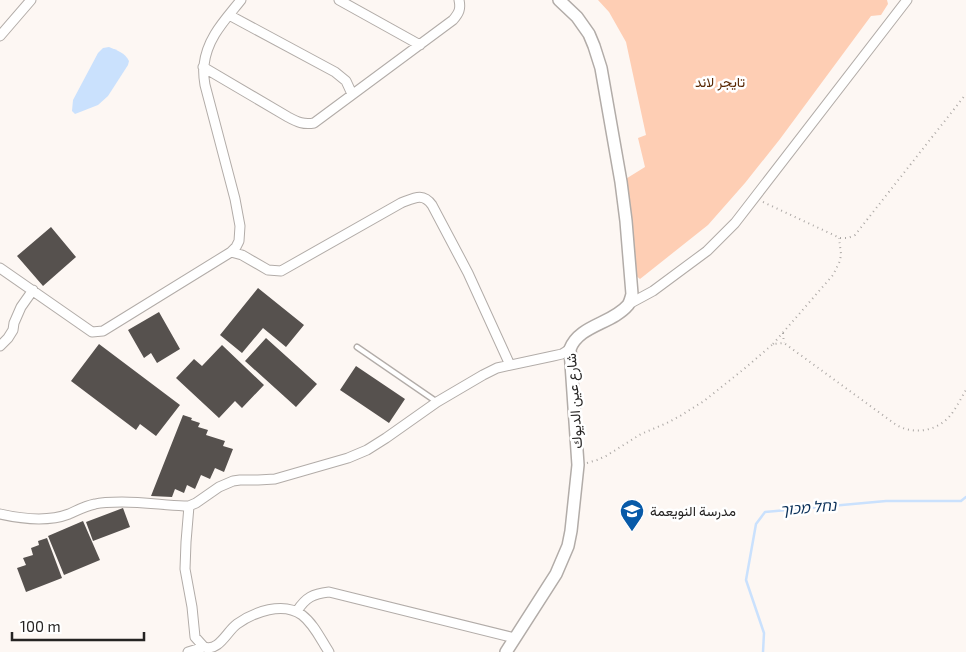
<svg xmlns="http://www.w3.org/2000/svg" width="966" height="652" viewBox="0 0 966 652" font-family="'Exo 2',Vazirmatn,'Noto Sans Hebrew',sans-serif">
<rect width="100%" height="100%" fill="#fdf7f3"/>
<path fill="#feceb4" d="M598,0h289l1,4 -7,11 -10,1 -91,123 -35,44 -37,42 -68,54 -5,-4 -11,-95 21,-13 -7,-29 8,-3 -20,-93 -17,-30z"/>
<path fill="#cae1fd" d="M109,47c8,3 16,6 20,14l-1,4 -20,31 -10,9 -23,9 -3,-3 1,-11 25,-47 5,-5z"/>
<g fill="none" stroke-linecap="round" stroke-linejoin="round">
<path stroke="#cae1fd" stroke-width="2.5" d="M763,652l1,-19 -18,-53 10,-56 9,-12 121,-11h75l5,-4"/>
</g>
<path fill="#56514e" d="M51,227l25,30 -33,29 -26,-30z
M258,288l46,37 -18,22 -23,-19 -21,25 -22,-18z
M159,312l21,37 -23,14 -6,-10 -7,5 -16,-28z
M266,338l51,46 -21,23 -51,-46z
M99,344l81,61 -24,31 -16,-12 -4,6 -65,-49z
M222,345l42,40 -22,23 -7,-7 -16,17 -43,-40 18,-19 8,7z
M356,366l49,33 -16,24 -49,-33z
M183,415l9,3 -1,2 9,3 -2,4 10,3 -2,5 19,6 -2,5 10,3 -9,23 -9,-4 -5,11 -9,-4 -6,14 -8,-4 -3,8 -9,-4 -3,8 -21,-1z
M123,508l7,19 -37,14 -7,-19z
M83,521l17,39 -36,15 -16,-39z
M47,538l15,40 -36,14 -9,-24 9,-3 -3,-7 10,-3 -2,-7 8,-3 -1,-4z"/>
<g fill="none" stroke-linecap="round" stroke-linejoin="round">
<g stroke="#b2aca8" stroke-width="7">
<path id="service" d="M357,347l80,55"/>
</g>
<g stroke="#b2aca8" stroke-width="11">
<path id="minor" d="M339,0l81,45
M229,15l106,57 11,9 6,13
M0,36l31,-36
M203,67l85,50c9,5 16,8 26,6l139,-103c6,-7 8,-11 6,-20
M231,252l5,-5 3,-6 1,-15 -5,-27 -30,-114c-1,-6 -2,-13 -1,-20 3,-27 21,-45 37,-65
M0,268l92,64 11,-1 128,-79 11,3 26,15 13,1 120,-68c13,-5 22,-11 31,2l36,68 42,92
M629,304l24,-13 54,-40 28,-28 172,-223
M0,346l8,-8 5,-8 1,-7 7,-16 12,-17
M189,506l-3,36 -1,27 7,38 3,30 9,10
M0,514c22,5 48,8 69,0 9,-4 16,-8 26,-10 8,-2 18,-2 27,-2 21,0 41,3 62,4h5l7,-3 23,-16 14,-6 7,-1h18l17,-1 73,-21 19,-8 19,-12 51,-36 46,-27 14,-7 56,-12 9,-2 8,-5
M297,611c9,-14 16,-17 32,-19l186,46
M188,652l16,-5c15,5 23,-16 33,-23 17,-12 46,-23 65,-9 12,9 19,25 27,37"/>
</g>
<g stroke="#b2aca8" stroke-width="14">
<path id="tertiary" d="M506,652l50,-78 12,-28 3,-15 7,-66 -8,-116c9,-24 42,-25 58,-44 2,-3 3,-7 4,-11l-6,-73 -5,-39 -20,-114 -7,-22 -5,-12 -12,-17 -18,-17"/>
</g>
<path stroke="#aca8a5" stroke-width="2" stroke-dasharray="1 4" stroke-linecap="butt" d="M763,202l77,36h8l7,-3 111,-141
M783,333l1,10
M773,344l60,-69 7,-14 1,-7 -2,-16
M587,463l10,-3 9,-4 35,-22 26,-11 13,-7 24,-15 40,-32 29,-25 11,-1 111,81c17,11 40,8 54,-7 7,-8 12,-19 17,-27"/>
<use href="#service" stroke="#fff" stroke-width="4.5"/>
<use href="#minor" stroke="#fff" stroke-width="9"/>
<use href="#tertiary" stroke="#fff" stroke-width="11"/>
</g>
<defs>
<g id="school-pin" transform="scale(1.25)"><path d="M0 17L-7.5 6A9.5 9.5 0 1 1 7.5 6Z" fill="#085aa8" stroke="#fff"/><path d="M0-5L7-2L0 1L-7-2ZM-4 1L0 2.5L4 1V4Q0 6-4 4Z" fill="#fff"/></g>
</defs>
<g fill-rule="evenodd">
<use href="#school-pin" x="632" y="511"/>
</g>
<g text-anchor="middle" stroke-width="5" stroke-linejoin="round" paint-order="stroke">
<g font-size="14" fill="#5a2905" stroke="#fff">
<text x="720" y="87">تايجر لاند</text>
</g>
<g font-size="14" fill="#252322" stroke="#fff">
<text transform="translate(574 401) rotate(-94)" y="5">شارع عين الديوك</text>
</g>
<g font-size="14" fill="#252322" stroke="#fff" text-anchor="start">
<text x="650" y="516">مدرسة النويعمة</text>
</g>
<g font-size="15" font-style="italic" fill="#0a3059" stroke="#fff">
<text transform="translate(808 508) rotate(-5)" y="5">נחל מכוך</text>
</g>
</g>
<path d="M12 632v8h132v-8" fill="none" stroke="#252322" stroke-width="2.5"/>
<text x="20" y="632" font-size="15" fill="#252322" stroke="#ffffff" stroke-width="4" paint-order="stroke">100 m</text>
</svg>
